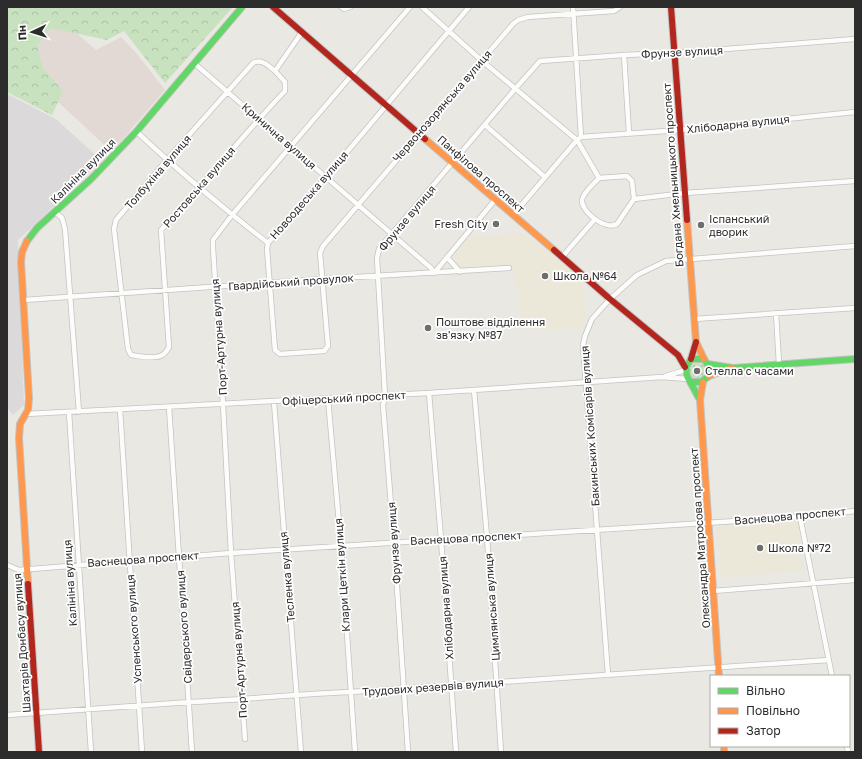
<svg xmlns="http://www.w3.org/2000/svg" width="862" height="759" viewBox="0 0 862 759" font-family="'Golos Text',sans-serif">
<defs>
<pattern id="grass-dots" width="8" height="8" patternUnits="userSpaceOnUse"><rect width="8" height="8" fill="#c8e2bf"/><path d="M2 2h.1M6 6h.1" fill="none" stroke="#acc2a4" stroke-width="1.8" stroke-linecap="round"/></pattern>
<pattern id="forest-crowns" width="20" height="18" patternUnits="userSpaceOnUse"><rect width="20" height="18" fill="#c8e2bf"/><path d="M2 6a3 3 0 1 1 6 0M12 15a3 3 0 1 1 6 0" fill="none" stroke="#acc2a4"/></pattern>
</defs>
<rect width="100%" height="100%" fill="#eae8e3"/>
<path fill="#dbd9da" d="M7,94l49,25 46,42 -84,79 6,165 -11,10 -6,-7z"/>
<path fill="#ebe8d9" d="M524,233l59,49 3,45 -64,4 -4,-44h-4l-1,-22 -58,5 -1,-19 13,-14z
M799,519l4,51 -82,8 -5,-52z"/>
<path fill="#e2d9d5" d="M59,18l37,32 25,-13 16,17 28,36 -51,59 -4,1 -92,-85z"/>
<path fill="url(#grass-dots)" d="M688 371a9 9 0 1 1 18 0a9 9 0 1 1-18 0Z"/>
<path fill="url(#forest-crowns)" d="M7,7h226l-68,76 -41,-52 -17,9 -56,-12 -14,18 6,22 20,23 -11,24 -45,-23z"/>
<g fill="none" stroke-linecap="round" stroke-linejoin="round">
<g stroke="#c4c3c2" stroke-width="6">
<path id="street" d="M341,7l3,2 6,-2
M422,7l59,53 96,80 22,38
M469,7l-143,170 -58,66 -1,6 8,101 5,4 44,-3 4,-5 -8,-93 3,-7 190,-222 5,-4 10,-3 86,-6 6,-4
M573,7l8,130
M624,55l5,78
M194,63l237,205 3,5 61,-73
M275,71l10,11v9c-43,45 -81,93 -124,139l8,117c-2,3 -4,8 -9,9 -6,3 -21,0 -29,-1l-3,-6 -14,-120 2,-9 50,-59 87,-98c9,-5 15,3 22,8l27,-39
M485,125l60,52
M136,131c42,40 86,76 132,112
M627,176l5,5 2,18 -17,25c-11,7 -36,-12 -35,-24 1,-8 12,-16 17,-22z
M634,199l51,-6 170,-12
M56,213l6,5 3,11 14,183
M513,215l64,-75 4,-3 99,-7 175,-18
M447,257l13,15
M562,257l33,-38
M24,300l298,-21 187,-11
M776,313l3,51
M694,319l161,-11
M666,376l19,-6
M474,390l13,147 14,215
M429,393l12,146 15,213
M328,399l13,146 14,207
M274,402l27,350
M169,407l23,345
M120,409l22,343
M69,412l22,340
M26,414l403,-21 233,-16 26,2
M800,517l32,159
M7,565l12,5 212,-17 569,-36 55,-6
M713,591l142,-11
M608,675l-25,-330 2,-9 7,-17 18,-20 27,-24 29,-14 189,-15
M7,715l183,-13c53,-2 106,-8 160,-10l479,-32
M245,739l-14,-186 -8,-149 -10,-156v-8l19,-25 178,-208
M847,746l1,6
M408,752l-14,-210 -11,-137 2,-9 -8,-138 2,-9 136,-160 25,-28 84,-6 50,-2 181,-14"/>
</g>
<g stroke="#c4c3c2" stroke-width="8">
<path id="fast" d="M27,241l10,-13 54,-49 45,-47 106,-125
M708,364l25,4 122,-9
M691,382h10l8,-6v-9l-5,-8h-13l-5,8 1,9 13,24"/>
</g>
<g stroke="#c4c3c2" stroke-width="8">
<path id="slow" d="M425,139l129,111
M687,220l9,122 8,17
M27,241l-5,11 -1,10 8,136 -1,12 -8,14 -1,14 9,146
M709,376l23,-8
M703,382l-3,18 19,276
M724,746v6"/>
</g>
<g stroke="#c4c3c2" stroke-width="8">
<path id="jam" d="M273,7l152,132
M671,7l16,213
M554,250l56,49 68,56 7,12
M691,359l5,-17
M28,584l11,168"/>
</g>
<use href="#street" stroke="#fcfcfb" stroke-width="4.5"/>
<use href="#fast" stroke="#63d668" stroke-width="6"/>
<use href="#slow" stroke="#ff974d" stroke-width="6"/>
<use href="#jam" stroke="#b3261e" stroke-width="6"/>
</g>
<g fill="#6e6e6c" stroke="#fff" stroke-width="1.5">
<circle cx="496" cy="224" r="4"/>
<circle cx="701" cy="225" r="4"/>
<circle cx="545" cy="276" r="4"/>
<circle cx="428" cy="328" r="4"/>
<circle cx="697" cy="371" r="4"/>
<circle cx="760" cy="548" r="4"/>
</g>
<g text-anchor="middle" stroke-width="3.5" stroke-linejoin="round" paint-order="stroke">
<g font-size="11" fill="#2c2c2c" stroke="#fff">
<text transform="translate(682 52) rotate(-3)" y="4">Фрунзе вулиця</text>
<text transform="translate(442 106) rotate(-49)" y="4">Червонозорянська вулиця</text>
<text transform="translate(738 124) rotate(-6)" y="4">Хлібодарна вулиця</text>
<text transform="translate(279 136) rotate(41)" y="4">Кринична вулиця</text>
<text transform="translate(83 171) rotate(-45)" y="4">Калініна вулиця</text>
<text transform="translate(158 172) rotate(-49)" y="4">Толбухіна вулиця</text>
<text transform="translate(481 174) rotate(41)" y="4">Панфілова проспект</text>
<text transform="translate(673 175) rotate(-94)" y="4">Богдана Хмельницького проспект</text>
<text transform="translate(199 187) rotate(-49)" y="4">Ростовська вулиця</text>
<text transform="translate(309 195) rotate(-49)" y="4">Новоодеська вулиця</text>
<text transform="translate(407 218) rotate(-50)" y="4">Фрунзе вулиця</text>
<text transform="translate(291 282) rotate(-4)" y="4">Гвардійський провулок</text>
<text transform="translate(219 337) rotate(-94)" y="4">Порт-Артурна вулиця</text>
<text transform="translate(344 398) rotate(-3)" y="4">Офіцерський проспект</text>
<text transform="translate(590 426) rotate(-94)" y="4">Бакинських Комісарів вулиця</text>
<text transform="translate(790 516) rotate(-5)" y="4">Васнецова проспект</text>
<text transform="translate(466 538) rotate(-3)" y="4">Васнецова проспект</text>
<text transform="translate(700 538) rotate(-94)" y="4">Олександра Матросова проспект</text>
<text transform="translate(394 543) rotate(-94)" y="4">Фрунзе вулиця</text>
<text transform="translate(143 559) rotate(-4)" y="4">Васнецова проспект</text>
<text transform="translate(342 575) rotate(-94)" y="4">Клари Цеткін вулиця</text>
<text transform="translate(287 577) rotate(-95)" y="4">Тесленка вулиця</text>
<text transform="translate(70 583) rotate(-94)" y="4">Калініна вулиця</text>
<text transform="translate(492 607) rotate(-94)" y="4">Цимлянська вулиця</text>
<text transform="translate(446 608) rotate(-94)" y="4">Хлібодарна вулиця</text>
<text transform="translate(184 627) rotate(-94)" y="4">Свідерського вулиця</text>
<text transform="translate(134 629) rotate(-94)" y="4">Успенського вулиця</text>
<text transform="translate(22 643) rotate(-94)" y="4">Шахтарів Донбасу вулиця</text>
<text transform="translate(239 660) rotate(-94)" y="4">Порт-Артурна вулиця</text>
<text transform="translate(433 687) rotate(-4)" y="4">Трудових резервів вулиця</text>
</g>
<g font-size="11" fill="#2c2c2c" stroke="#fff" text-anchor="start">
<text x="709" y="223">Іспанський<tspan x="709" dy="13">дворик</tspan></text>
<text x="488" y="228" text-anchor="end">Fresh City</text>
<text x="553" y="280">Школа №64</text>
<text x="436" y="326">Поштове відділення<tspan x="436" dy="13">зв'язку №87</tspan></text>
<text x="705" y="375">Стелла с часами</text>
<text x="768" y="552">Школа №72</text>
</g>
</g>
<rect width="862" height="759" fill="none" stroke="#2c2c2c" stroke-width="16"/>
<rect x="710" y="675" width="140" height="72" fill="#ffffff" stroke="#ababab"/>
<rect x="718" y="688" width="20" height="6" fill="#63d668" stroke="#ababab"/>
<text x="746" y="695" font-size="12" fill="#2c2c2c">Вільно</text>
<rect x="718" y="708" width="20" height="6" fill="#ff974d" stroke="#ababab"/>
<text x="746" y="715" font-size="12" fill="#2c2c2c">Повільно</text>
<rect x="718" y="728" width="20" height="6" fill="#b3261e" stroke="#ababab"/>
<text x="746" y="735" font-size="12" fill="#2c2c2c">Затор</text>
<g transform="translate(32 32) rotate(266)" stroke="#ffffff" stroke-width="3" paint-order="stroke">
<path d="M0-3L7 15L0 10L-7 15Z" fill="#2c2c2c"/>
<text y="-6" font-size="11" font-weight="bold" text-anchor="middle" fill="#2c2c2c">Пн</text>
</g>
</svg>
